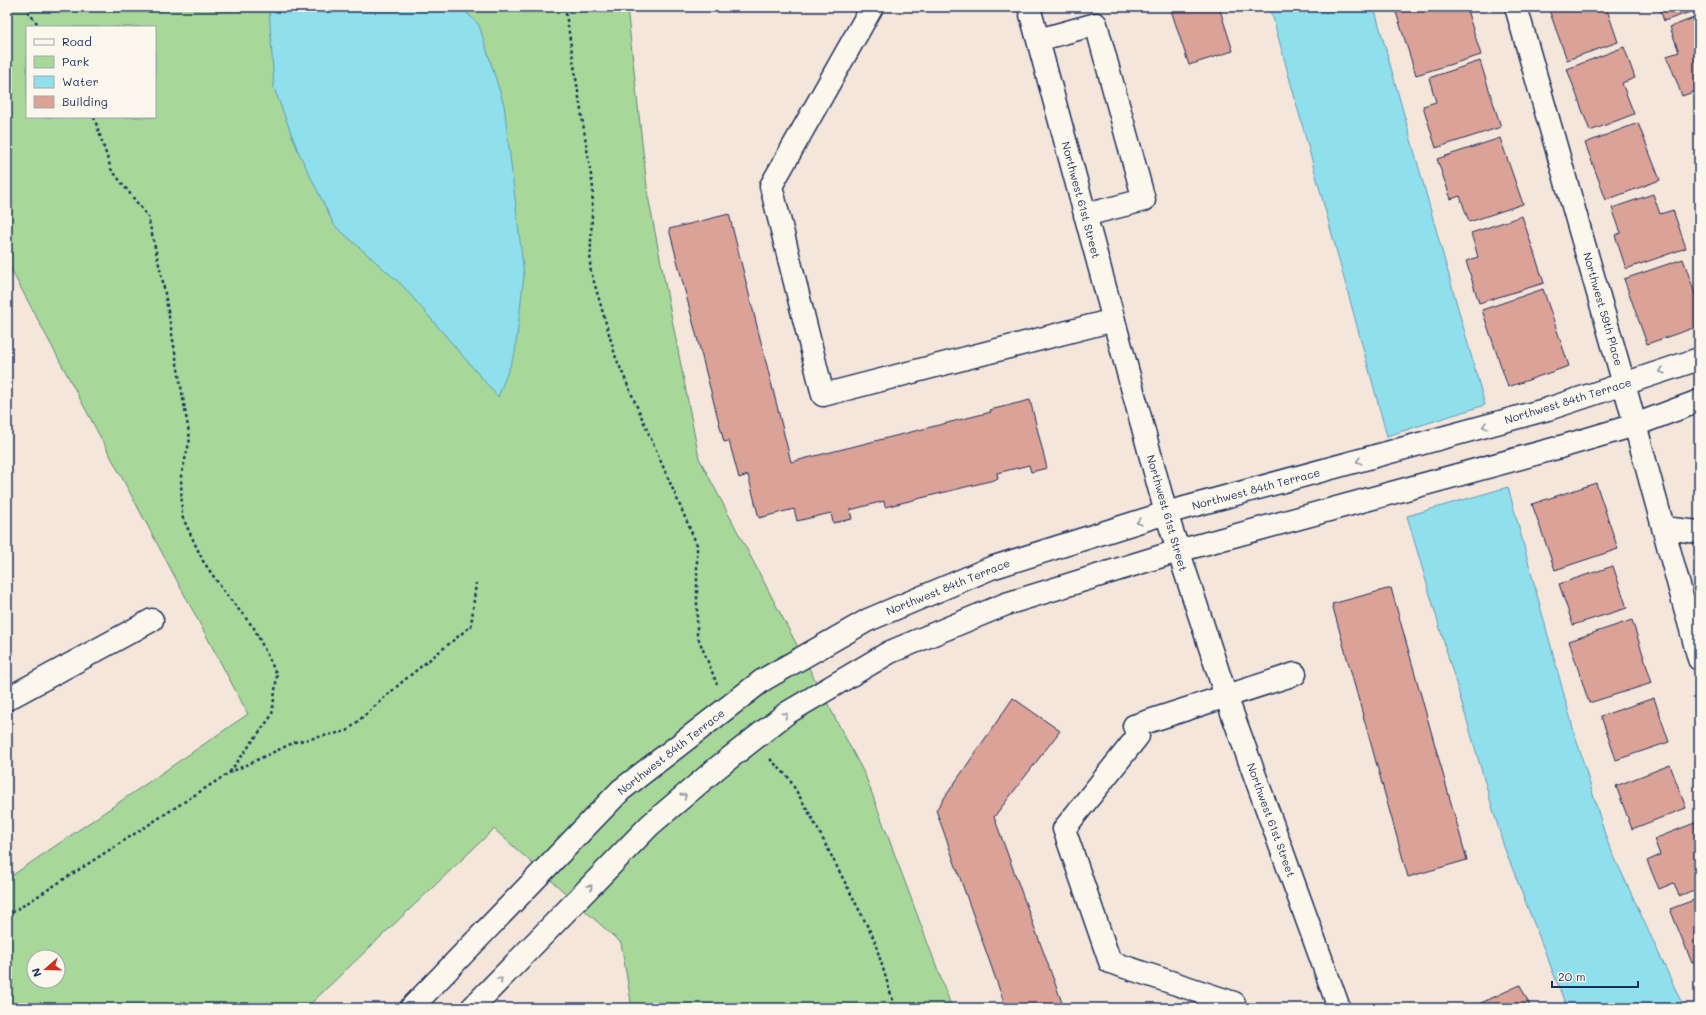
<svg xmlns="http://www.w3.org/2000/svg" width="1706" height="1015" viewBox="0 0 1706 1015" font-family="Mali,sans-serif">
<rect width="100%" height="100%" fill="#f5e6db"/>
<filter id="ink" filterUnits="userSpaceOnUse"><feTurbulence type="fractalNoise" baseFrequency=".025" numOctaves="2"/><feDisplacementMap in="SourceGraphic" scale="8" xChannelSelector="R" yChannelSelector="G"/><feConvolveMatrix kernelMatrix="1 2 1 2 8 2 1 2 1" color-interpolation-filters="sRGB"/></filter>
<g filter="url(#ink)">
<path fill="#a7d899" stroke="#61847c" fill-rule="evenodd" d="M7,7h620l21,189 51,262 166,317 87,233h-320l-11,-65 -127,-114 -188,179h-299v-129l241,-165 -241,-452zM27,27h128v90h-128zM34,957h24v24h-24z"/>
<path fill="#90dfed" stroke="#6199b4" d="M269,7h192l18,18 25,80 20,170 -9,78 -17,44 -96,-112 -68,-60 -36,-74 -24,-63z
M1268,7h106l111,398 -98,31 -114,-418z
M1508,487l65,241 34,113 77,167h-117l-63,-161 -97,-331z"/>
<path fill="#dba298" stroke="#1b2f5e" d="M1170,7h49l14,44 -44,14z
M1400,7h66l15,48 -65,20 -21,-66z
M1548,7h58l12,35 -51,18z
M1659,7h40v2l-35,12z
M1699,16v74l-17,6 -15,-40 12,-4 -9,-25z
M1624,47l11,31 -13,5 12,31 -44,17 -23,-62z
M1480,61l21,66 -65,21 -13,-42 13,-4 -7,-24z
M1638,123l22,57 -54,20 -21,-57z
M1500,138l23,66 -54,18 -9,-26 -9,3 -14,-40z
M1653,194l7,20 13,-4 13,38 -60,21 -11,-34 6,-2 -9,-25z
M729,214l62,248 200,-50 -1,-2 40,-10 17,68 -16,4 -2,-7 -32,8 1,6 -113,28 -1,-6 -34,9 2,9 -19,4 -2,-10 -34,8 -3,-12 -35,9 -11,-43 -9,3 -10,-37 -5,1 -55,-213z
M1522,216l22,67 -65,20 -13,-42 12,-4 -7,-24z
M1683,259l16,46v21l-52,18 -23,-65z
M1543,289l26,77 -61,21 -26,-77z
M1596,483l22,66 -63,21 -23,-66z
M1613,566l14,42 -54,17 -14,-41z
M1391,588l76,272 -59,17 -76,-273z
M1632,620l20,63 -63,20 -20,-62z
M1013,698l47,33 -66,86 70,191h-58l-70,-198z
M1654,698l15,44 -53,18 -15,-44z
M1670,765l16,43 -54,21 -16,-43z
M1697,822l2,4v62l-20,8 -5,-13 -15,6 -12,-28 13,-6 -6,-16z
M1699,898v62l-7,3 -22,-54z
M1520,985l11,23h-61z"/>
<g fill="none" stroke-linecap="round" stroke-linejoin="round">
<g stroke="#1b2f5e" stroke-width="25">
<path id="minor" d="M872,7l-101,179 52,209 291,-75
M1029,7l137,506 60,183 113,312
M1516,7l108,377 75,275
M1038,40l58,-16 48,176 -59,15
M1663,528l36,4
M7,699l145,-79
M1134,726l161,-52
M1138,736l-74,93 46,133 124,41
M411,1008l210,-218 142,-110 105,-60 123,-52 175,-55 382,-104 151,-50
M472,1008l178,-183 67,-57 70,-55 103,-61 116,-48 172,-53 379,-103 78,-23 64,-24"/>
</g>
<path stroke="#1b2f5e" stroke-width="2.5" stroke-dasharray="3 3" stroke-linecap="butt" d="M24,7l16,20
M565,7l28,181 -3,80 26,90 81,187v90l20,49
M94,117l17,52 37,48 15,65 27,157 -9,37 1,40 21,45 22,32 29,35 23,47 -5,40 -43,58
M770,759l18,18 23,39 63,123 21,69
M7,916l222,-143 66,-31 52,-11 55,-49 69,-56 5,-43"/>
<use href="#minor" stroke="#fbf7ec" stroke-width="22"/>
</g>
<defs><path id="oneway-chevron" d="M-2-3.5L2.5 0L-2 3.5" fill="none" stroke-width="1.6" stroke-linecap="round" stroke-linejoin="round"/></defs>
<g stroke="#8b93a5">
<use href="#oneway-chevron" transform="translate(1662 371) rotate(161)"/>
<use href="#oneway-chevron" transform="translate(1485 426) rotate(165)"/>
<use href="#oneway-chevron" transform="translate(1359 461) rotate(165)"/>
<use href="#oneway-chevron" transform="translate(1139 522) rotate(163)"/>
<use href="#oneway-chevron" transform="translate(785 715) rotate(-36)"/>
<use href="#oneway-chevron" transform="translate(684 796) rotate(-40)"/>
<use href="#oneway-chevron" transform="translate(590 887) rotate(-46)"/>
<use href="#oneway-chevron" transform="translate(500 980) rotate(-46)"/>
</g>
</g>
<g text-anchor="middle" stroke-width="3" stroke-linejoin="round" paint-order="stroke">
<g font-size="11" fill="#1b2f5e" stroke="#fbf7ec">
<text transform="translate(1081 200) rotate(75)" y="4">Northwest 61st Street</text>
<text transform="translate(1603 309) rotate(74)" y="4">Northwest 59th Place</text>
<text transform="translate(1568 401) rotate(-17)" y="4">Northwest 84th Terrace</text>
<text transform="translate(1256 489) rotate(-15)" y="4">Northwest 84th Terrace</text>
<text transform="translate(1167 513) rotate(74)" y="4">Northwest 61st Street</text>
<text transform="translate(948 587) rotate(-22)" y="4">Northwest 84th Terrace</text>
<text transform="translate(671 752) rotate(-38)" y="4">Northwest 84th Terrace</text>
<text transform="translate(1271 820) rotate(70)" y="4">Northwest 61st Street</text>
</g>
</g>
<rect width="1706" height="1015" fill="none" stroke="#fbf7ec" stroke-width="24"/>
<rect x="12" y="12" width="1682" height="991" fill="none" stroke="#1b2f5e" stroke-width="1.5" filter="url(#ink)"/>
<rect x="26" y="26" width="130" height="92" fill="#fbf7ec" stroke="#a1a7b3"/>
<rect x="34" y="39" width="20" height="6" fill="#fbf7ec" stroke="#a1a7b3"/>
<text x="62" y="46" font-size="12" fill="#1b2f5e">Road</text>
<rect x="34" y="56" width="20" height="12" fill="#a7d899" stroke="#a1a7b3"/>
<text x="62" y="66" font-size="12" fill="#1b2f5e">Park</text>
<rect x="34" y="76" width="20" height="12" fill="#90dfed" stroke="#a1a7b3"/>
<text x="62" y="86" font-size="12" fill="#1b2f5e">Water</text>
<rect x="34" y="96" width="20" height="12" fill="#dba298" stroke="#a1a7b3"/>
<text x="62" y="106" font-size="12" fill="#1b2f5e">Building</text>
<g transform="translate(46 969) rotate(250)"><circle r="19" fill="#fbf7ec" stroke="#a1a7b3"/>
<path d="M0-3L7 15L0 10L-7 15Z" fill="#c8321e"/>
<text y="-6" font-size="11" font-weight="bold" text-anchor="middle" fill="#1b2f5e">N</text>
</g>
<path d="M1552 981v6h86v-6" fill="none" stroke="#1b2f5e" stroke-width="2"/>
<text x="1558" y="981" font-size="12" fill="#1b2f5e" stroke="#fbf7ec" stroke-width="3" paint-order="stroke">20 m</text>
</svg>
